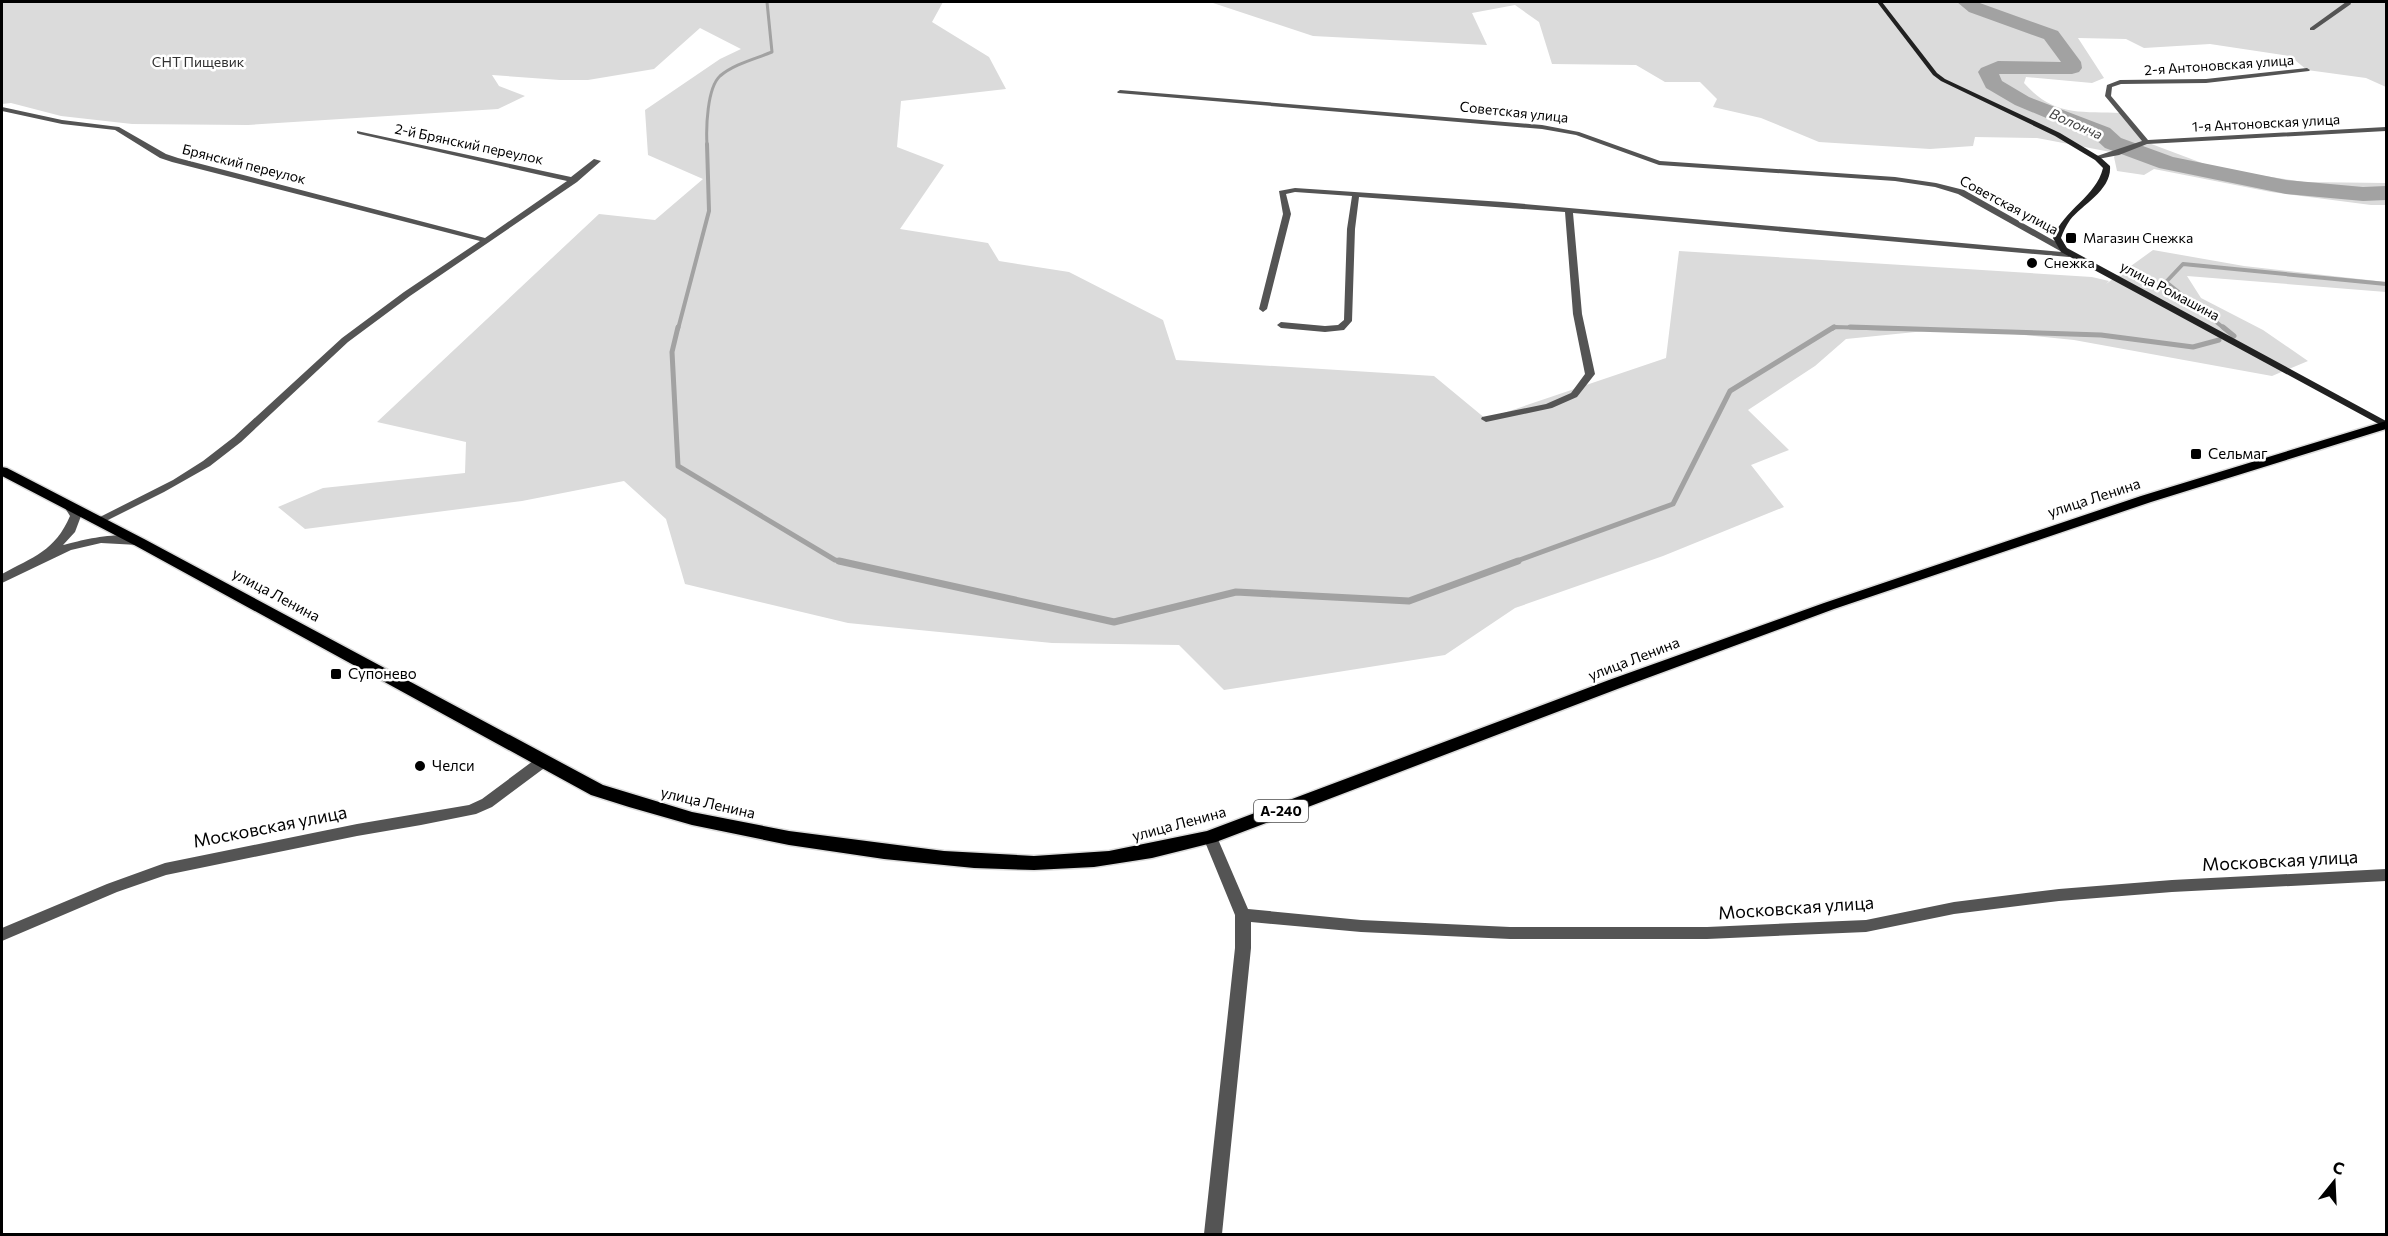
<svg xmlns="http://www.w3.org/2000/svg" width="2388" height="1236" viewBox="0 0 2388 1236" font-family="Commissioner,sans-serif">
<rect width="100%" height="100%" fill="#fff"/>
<path fill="#dbdbdb" d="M2,2h941l-11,20 57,35 17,32 -105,12 -4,46 47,18 -44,64 88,14 11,18 70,11 94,48 13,40 258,16 52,43 180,-61 13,-107 413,26 17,4 -3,3 47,-34 91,16 142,16v10l-199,-16 14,22 62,32 45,31 -36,15 -198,-36 -119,-12 -109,11 -31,27 -67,44 41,40 -38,15 33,42 -121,49 -148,52 -70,47 -221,35 -45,-45 -127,-2 -204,-20 -163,-39 -19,-65 -42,-38 -102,20 -217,28 -27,-22 45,-19 142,-15 1,-31 -89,-20 222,-208 56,6 48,-41 -55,-24 -3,-45 75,-51 21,-10 -41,-21 -46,41 -66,11h-28l-68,-5 7,11 26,10 -27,13 -250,16 -116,-1 -71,-8 -50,-13 -9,1z
M1210,2h1176v85l-20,-9 -59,-8 -17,-14 -80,-12 -66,4 -18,-9 -48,-1 26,40 -12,5 -66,-6 -2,6c30,34 56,28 97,30l25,29 72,27 86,13 82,1v22h-15l-100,-13 -117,-23 -10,6 -27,-4 -3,-14 2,-4 -79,-15 -62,-1 -2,9 -43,3 -111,-7 -58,-24 -48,-11 4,-8 -17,-17h-35l-29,-17 -84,-1 -13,-42 -24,-17 -43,8 15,32 -174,-9z"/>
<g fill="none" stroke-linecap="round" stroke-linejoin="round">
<path stroke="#a2a2a2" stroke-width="3" d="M707,145c-1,-17 0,-57 13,-69 14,-12 35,-17 52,-24l-5,-50"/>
<path stroke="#a2a2a2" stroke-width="4" d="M678,329l31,-118 -2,-67
M1832,329l3,-2 65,2
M2225,329l-59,-47 17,-18 203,20"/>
<path stroke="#a2a2a2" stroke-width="5" d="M678,327l-6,25 6,114 157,94 11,2
M1850,327l251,8 92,12 26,-7
M2223,327l11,9
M1514,562l159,-58 57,-113 104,-64"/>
<path stroke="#a2a2a2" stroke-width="7" d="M839,561l275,61 122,-30 173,9 109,-40"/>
<path fill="#a2a2a2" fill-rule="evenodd" d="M1957,2h20l81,29 23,31 1,6 -3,4 -7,2h-73l3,7 27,16 81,31 11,10 52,19 113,23 77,7 23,-1v14l-23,1 -77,-7 -127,-26 -54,-20 -11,-10 -79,-33 -29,-17 -8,-16 3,-4 17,-7 63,1 -17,-23 -75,-27z"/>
<g stroke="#dbdbdb" stroke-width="3">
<path id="primary" d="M2386,421v8l-235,73 -317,107 -214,79 -404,154 -64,16 -58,9 -60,3 -60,-2 -90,-9 -95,-14 -97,-20 -63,-18 -38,-12 -455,-249 -134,-70v-9l5,1 139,72 457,245 89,27 97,19 155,20 90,5 75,-5 98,-20 402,-151 215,-77 317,-107z"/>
</g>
<path fill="#545454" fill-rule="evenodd" d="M2346,2h4l1,2 -37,26h-4v-2z
M2307,68l3,2 -1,1 -103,12 -85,1 -9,3 -1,9 37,44 238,-13v4l-239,13 -28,11 -21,4 -4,-2 48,-16 -37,-45 2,-11 13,-5 86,-1z
M1120,90l422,35 37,7 81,29 235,16 41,6 28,7 103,58 1,2 -3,2 8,3 -4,2 -496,-44 9,101 13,60 -18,23 -25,11 -66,14 -5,-3 1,-2 64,-13 25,-11 14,-19 -12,-60 -8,-102 -206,-15 -4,32 -3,92 -8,9 -19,2 -44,-4 -4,-3 4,-3 44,4 13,-1 6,-5 3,-91 5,-33 -57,-4 -9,2 5,20 -24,95 -4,3 -4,-3 24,-95 -4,-23 16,-3 208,14 559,50 -104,-58 -23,-7 -40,-6 -236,-16 -83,-30 -34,-6 -424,-36 -1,-1z
M2,107l60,13 57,7 47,27 12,4 307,80 82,-57 -208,-47 -2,-1v-2l214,46 23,-18 7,2 -24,21 -167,114 -62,46 -107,100 -31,24 -46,26 -66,33 -5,-3 1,-2 79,-40 30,-19 31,-24 108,-99 62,-46 76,-51 -308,-79 -12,-4 -45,-28 -53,-6 -60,-13z
M70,505l4,1 7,10 -6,16 -12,13c19,-5 64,-17 81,-3l-6,3 -37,-2 -30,7 -69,33v-9c31,-17 53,-23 68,-58l-5,-8z
M542,757l5,1 2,4 -2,4 -55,41 -16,7 -55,11 -64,11 -191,39 -49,17 -115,49v-13l105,-44 58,-21 192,-39 112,-19 13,-6 55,-41z
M1210,831l5,2 2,4 31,72 113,11 149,7h197l159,-7 88,-18 105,-13 113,-9 214,-11v12l-214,11 -113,9 -105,13 -88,18 -159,7h-197l-149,-7 -110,-10v26l-29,286h-18l31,-286v-33l-32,-78 2,-4z"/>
<path fill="#212121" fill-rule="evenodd" d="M1877,2h5l55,71 8,6 115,54 40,24 10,9c2,24 -27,38 -40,54 -4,6 -7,12 -9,18l6,10 319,173v7l-325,-176 -8,-14c11,-29 43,-41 50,-70l-8,-8 -40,-24 -114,-55 -8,-6z"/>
<use href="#primary" fill="#000" fill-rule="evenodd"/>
</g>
<g fill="#000" stroke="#fff" stroke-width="2">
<rect x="2065" y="232" width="12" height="12" rx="3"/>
<circle cx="2032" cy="263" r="6"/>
<rect x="2190" y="448" width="12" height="12" rx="3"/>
<rect x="330" y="668" width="12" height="12" rx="3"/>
<circle cx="420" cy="766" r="6"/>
</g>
<g text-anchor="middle" stroke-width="5" stroke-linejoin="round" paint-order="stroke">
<g font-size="14" fill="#323232" stroke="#fff">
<text x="198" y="67">СНТ Пищевик</text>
</g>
<g font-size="14" fill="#000" stroke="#fff">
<text transform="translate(2219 65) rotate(-4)" y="5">2-я Антоновская улица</text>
<text transform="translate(1514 112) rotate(6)" y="5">Советская улица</text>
<text transform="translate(2266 123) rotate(-3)" y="5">1-я Антоновская улица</text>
<text transform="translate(469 144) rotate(12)" y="5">2-й Брянский переулок</text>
<text transform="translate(244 164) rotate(14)" y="5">Брянский переулок</text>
<text transform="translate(2009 205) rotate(28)" y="5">Советская улица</text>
<text transform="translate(2170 291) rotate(28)" y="5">улица Ромашина</text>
</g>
<g font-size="14" font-style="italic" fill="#434343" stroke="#fff">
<text transform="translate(2076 124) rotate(24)" y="5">Волонча</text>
</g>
<g font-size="14" fill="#000" stroke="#fff" text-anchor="start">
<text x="2083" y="243">Магазин Снежка</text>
<text x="2044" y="268">Снежка</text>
</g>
<rect fill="#fff" stroke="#4c4c4c" stroke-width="1.5" x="1254" y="800" width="54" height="22" rx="4.5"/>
<g font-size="14" font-weight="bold" fill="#000">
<text x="1281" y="816">А-240</text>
</g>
<g font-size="15" fill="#000" stroke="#fff" text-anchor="start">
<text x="2208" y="459">Сельмаг</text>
<text x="348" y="679">Супонево</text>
<text x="432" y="771">Челси</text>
</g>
<g font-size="15" fill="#000" stroke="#fff">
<text transform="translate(2094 498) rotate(-18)" y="5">улица Ленина</text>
<text transform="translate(276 595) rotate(28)" y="5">улица Ленина</text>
<text transform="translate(1634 659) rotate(-21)" y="5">улица Ленина</text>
<text transform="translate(708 803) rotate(13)" y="5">улица Ленина</text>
<text transform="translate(1179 824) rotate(-15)" y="5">улица Ленина</text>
</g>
<g font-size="18" fill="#000" stroke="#fff">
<text transform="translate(270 827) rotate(-11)" y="6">Московская улица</text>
<text transform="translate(2280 861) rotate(-3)" y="6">Московская улица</text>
<text transform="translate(1796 908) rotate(-4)" y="6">Московская улица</text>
</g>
</g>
<rect width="2388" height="1236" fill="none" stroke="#000000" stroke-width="6"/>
<g transform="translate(2334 1182) rotate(18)" stroke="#ffffff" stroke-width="4.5" paint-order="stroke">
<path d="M0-4.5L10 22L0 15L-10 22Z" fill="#000000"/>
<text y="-9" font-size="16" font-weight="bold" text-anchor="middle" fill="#000000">С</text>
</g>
</svg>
